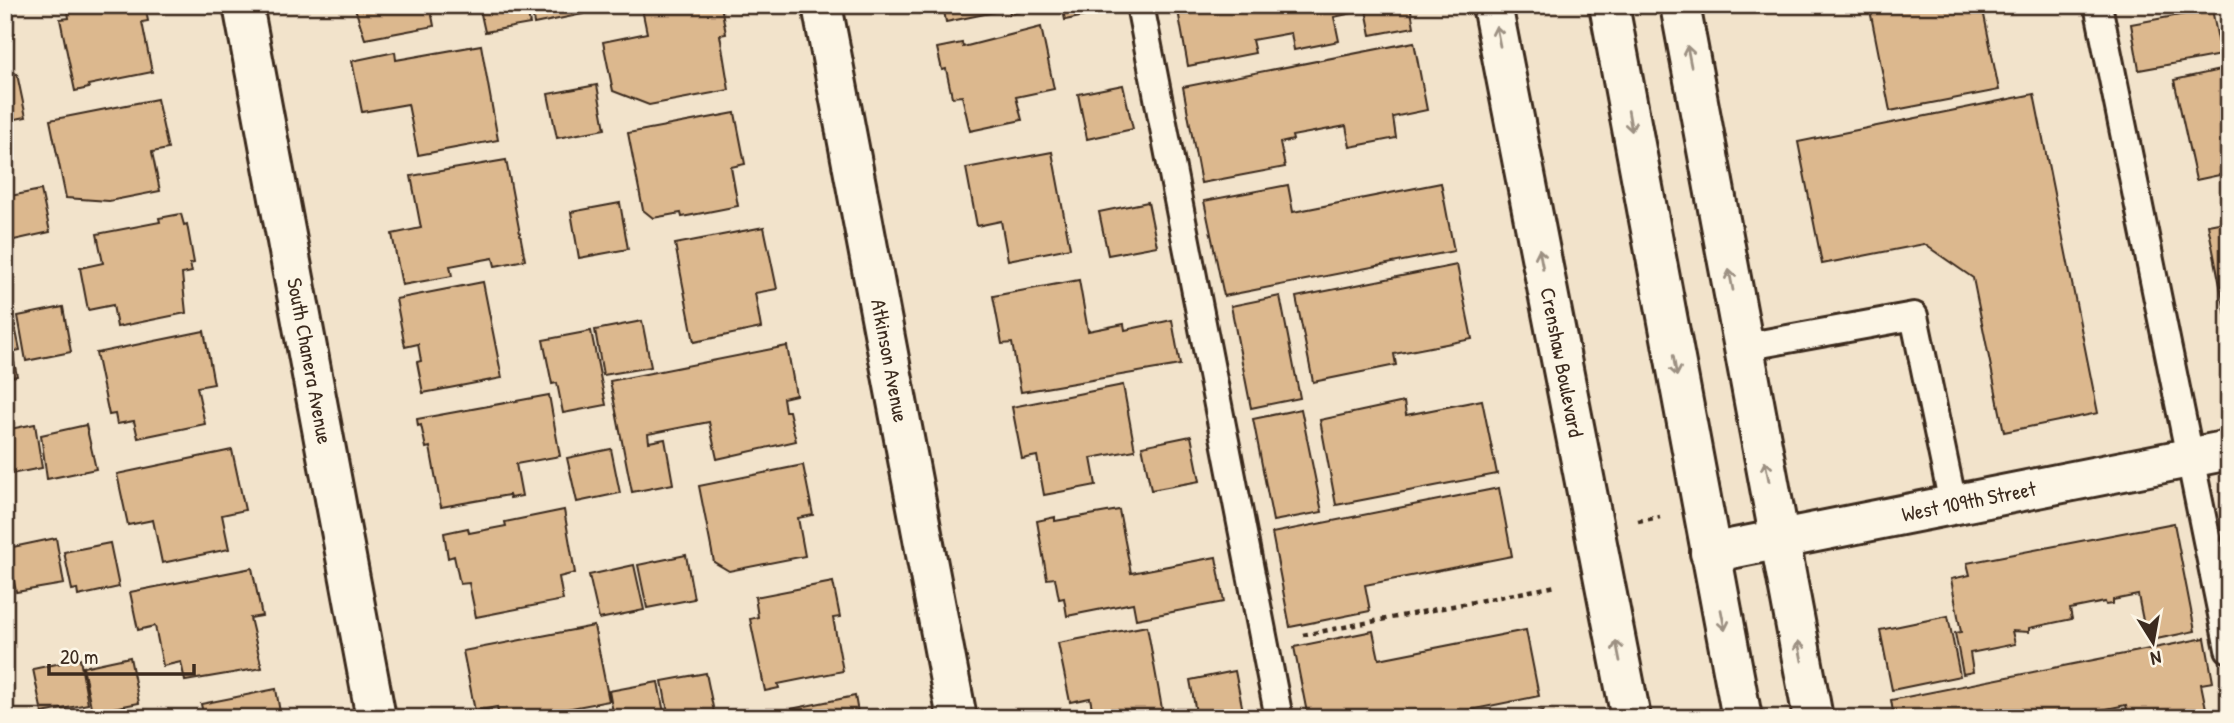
<svg xmlns="http://www.w3.org/2000/svg" width="2234" height="723" viewBox="0 0 2234 723" font-family="'Patrick Hand',sans-serif">
<rect width="100%" height="100%" fill="#f2e3cb"/>
<filter id="ink" filterUnits="userSpaceOnUse"><feTurbulence type="fractalNoise" baseFrequency=".0143" numOctaves="2"/><feDisplacementMap in="SourceGraphic" scale="14" xChannelSelector="R" yChannelSelector="G"/><feConvolveMatrix kernelMatrix="1 2 1 2 8 2 1 2 1" color-interpolation-filters="sRGB"/></filter>
<g filter="url(#ink)">
<path fill="#dcb88e" stroke="#3b2a1e" stroke-width="2" d="M67,5h78l3,16 -6,1 10,50 -64,13 1,3 -14,3 -15,-72 9,-1z
M354,5h76l4,21 -69,13z
M479,5h47l4,19 -45,8z
M531,5h50l2,9 -49,10z
M663,5h58l5,29 -6,1 9,55 -80,15 -36,-14 -10,-49 44,-9 -5,-24z
M943,5h82l1,6 -16,3 -1,-5 -63,13z
M1062,5h46l2,6 -45,9z
M1177,5h233l4,22 -43,8 -5,-25 -32,7 5,24 -45,9 -3,-17 -39,7 3,13 -67,13z
M1869,5h113l17,85 -109,21z
M2212,9l9,46 -82,15 -8,-46z
M1041,27l13,62 -38,8 6,23 -52,11 -8,-35 -10,1 -6,-28 -4,1 -5,-22 25,-5 1,4z
M1414,42l13,68 -34,7 3,21 -46,9 -4,-21 -54,10 1,4 -13,3 5,24 -84,16 -18,-96z
M481,45l17,95 -80,15 -10,-51 -46,8 -10,-51 43,-9 1,8z
M2229,68v105l-33,7 -22,-100z
M17,74l9,43 -21,4v-45z
M597,85l8,44 -48,9 -9,-44z
M1123,85l10,44 -46,10 -9,-45z
M2034,94l64,319 -94,19 -31,-154 -49,-34 -102,20 -24,-122z
M157,99l11,50 -16,3 8,39 -51,10 -43,-3 -16,-78z
M735,113l10,51 -14,3 7,39 -56,11 -1,-4 -28,5 -10,-8 -15,-77z
M1052,152l18,96 -62,12 -7,-39 -24,5 -11,-58z
M506,160l19,100 -30,6 -2,-8 -43,8 2,10 -50,9 -10,-51 29,-6 -10,-52z
M1441,183l13,68 -230,45 -20,-95 84,-16 5,27z
M41,190l9,42 -45,10v-45z
M1148,202l9,44 -49,9 -9,-43z
M620,203l8,46 -49,9 -8,-46z
M181,214l3,11 3,-1 7,39 -4,1 2,8 -10,2 4,39 -69,14 -4,-22 -25,5 -8,-42 23,-5 -6,-29 63,-12 -1,-4z
M2229,221v110l-21,-106z
M764,227l13,62 -22,4 6,35 -67,14 -19,-98z
M1457,265l15,74 -78,15 2,11 -83,17 -17,-85z
M1079,280l9,51 36,-7 1,6 47,-10 8,45 -159,27 -9,-49 -10,1 -9,-48z
M483,282l19,96 -79,15 -6,-31 4,-1 -3,-17 -13,3 -9,-48z
M1280,296l20,102 -49,10 -20,-102z
M11,307l9,43 -15,3v-45z
M63,307l8,45 -45,9 -8,-45z
M642,321l9,46 -48,8 -8,-45z
M204,331l10,53 -17,3 8,37 -67,14 -4,-17 -17,3 -2,-10 -6,1 -13,-62z
M591,331l15,74 -43,8 -6,-30 -5,1 -9,-44z
M787,346l9,49 -13,3 2,13h4l7,30 -79,18 -8,-37 -61,12 1,8 16,-3 8,45 -41,8 -22,-111z
M12,352l5,24 -12,2v-25z
M1123,385l12,65 -44,8 5,27 -52,10 -7,-39 -15,3 -10,-52z
M549,395l11,61 -44,8 6,32 -12,2 -1,-3 -68,12 -11,-60 -4,1 -5,-23 -3,1 -1,-7z
M1482,400l15,74 -161,31 -16,-85 84,-18 2,13z
M1301,409l21,103 -49,9 -20,-102z
M35,424l7,44 -37,7v-45z
M86,425l10,44 -49,10 -6,-44z
M1191,436l9,45 -49,9 -9,-44z
M611,449l9,44 -43,9 -10,-44z
M232,450l13,60 -23,5 7,34 -67,14 -9,-43 -25,5 -11,-51z
M803,465l10,50 -15,3 7,38 -76,15 -15,-9 -15,-76z
M1499,488l13,68 -147,29 5,26 -80,16 -18,-94z
M564,510l11,63 -16,4 4,23 -87,17 -7,-34 -9,1 -6,-28 -6,2 -4,-25 24,-5 1,5 37,-7 -1,-4z
M1119,510l12,63 85,-16 8,45 -88,17 -3,-16 -66,13 -3,-18 -5,1 -4,-21 -8,1 -10,-58 18,-4v4z
M2174,523l21,108 -48,10 -9,-46 -25,5v4l-7,1 -1,-3 -35,7 2,10 -43,9v4l-17,-1 3,13 -45,9 3,19 -10,2 -8,-41 6,-1 -10,-53 19,-4 -3,-12z
M56,538l8,46 -48,8 -8,-44z
M110,543l9,44 -41,9 -1,-7 -5,1 -8,-38z
M686,555l8,44 -47,9 -9,-43z
M634,565l10,45 -45,9 -10,-44z
M252,568l10,48 -12,2 12,50 -77,13 -4,-19 -18,4 -8,-40 -17,4 -8,-38z
M833,582l7,35 -7,1 10,53 -65,13 1,4 -14,3 -15,-72 8,-2 -3,-20z
M1948,616l12,60 -68,14 -12,-60z
M594,626l15,75 -43,8 2,9h-69l-2,-11 -22,4 -12,-60z
M1147,626l16,88 -15,4h-54l-4,-20 -20,4 -12,-59z
M1526,630l13,66 -108,22h-123l-14,-71 79,-16 6,28z
M2205,638l8,44 -12,2 7,34h-79l-3,-13 -63,13h-169l-3,-18z
M130,657l9,46 -47,9 -9,-45z
M80,659l8,45 -46,9 -9,-44z
M1235,671l9,45 -47,2 -7,-38z
M706,673l9,44 -46,1 -7,-37z
M658,682l7,36h-51l-5,-27z
M276,689l5,29h-77l-3,-14z
M855,696l4,22h-92l-1,-4z
M1543,711l1,7h-35z"/>
<g fill="none" stroke-linecap="round" stroke-linejoin="round">
<g stroke="#3b2a1e" stroke-width="32">
<path id="lane" d="M1140,5l139,713
M2098,5l131,644
M1744,347l170,-31 39,188"/>
</g>
<g stroke="#3b2a1e" stroke-width="44">
<g id="street">
<path id="s1" d="M243,5l133,713"/>
<path id="s2" d="M822,5l135,713"/>
<path id="s3" d="M1492,5l139,713"/>
<path id="s4" d="M1710,553l519,-103"/>
</g>
</g>
<g stroke="#3b2a1e" stroke-width="44">
<path id="primary" d="M1609,5l133,713
M1680,5l133,713"/>
</g>
<path stroke="#3b2a1e" stroke-width="4.5" stroke-dasharray="5 5" stroke-linecap="butt" d="M1638,521l22,-4
M1303,635l253,-49"/>
<use href="#lane" stroke="#fcf5e5" stroke-width="26"/>
<use href="#street" stroke="#fcf5e5" stroke-width="38"/>
<use href="#primary" stroke="#fcf5e5" stroke-width="38"/>
</g>
<defs><path id="oneway-shaft" d="M-6 0H5M1.5-3L5.5 0L1.5 3" fill="none" stroke-width="1.6" stroke-linecap="round" stroke-linejoin="round" transform="scale(1.75)"/></defs>
<g stroke="#9c9082">
<use href="#oneway-shaft" transform="translate(1498 36) rotate(-101)"/>
<use href="#oneway-shaft" transform="translate(1689 56) rotate(-101)"/>
<use href="#oneway-shaft" transform="translate(1630 121) rotate(80)"/>
<use href="#oneway-shaft" transform="translate(1541 259) rotate(-101)"/>
<use href="#oneway-shaft" transform="translate(1731 280) rotate(-101)"/>
<use href="#oneway-shaft" transform="translate(1675 366) rotate(80)"/>
<use href="#oneway-shaft" transform="translate(1767 471) rotate(-101)"/>
<use href="#oneway-shaft" transform="translate(1723 620) rotate(79)"/>
<use href="#oneway-shaft" transform="translate(1618 651) rotate(-101)"/>
<use href="#oneway-shaft" transform="translate(1800 651) rotate(-101)"/>
</g>
</g>
<g text-anchor="middle" stroke-width="5" stroke-linejoin="round" paint-order="stroke">
<g font-size="21" fill="#3b2a1e" stroke="#fcf5e5">
<text dy="7" stroke="none"><textPath href="#s3" startOffset="364">Crenshaw Boulevard</textPath></text>
<text dy="7" stroke="none"><textPath href="#s1" startOffset="362">South Chanera Avenue</textPath></text>
<text dy="7" stroke="none"><textPath href="#s2" startOffset="362">Atkinson Avenue</textPath></text>
<text dy="7" stroke="none"><textPath href="#s4" startOffset="264">West 109th Street</textPath></text>
</g>
</g>
<rect width="2234" height="723" fill="none" stroke="#fcf5e5" stroke-width="28"/>
<rect x="14" y="14" width="2206" height="695" fill="none" stroke="#3b2a1e" stroke-width="2.5" filter="url(#ink)"/>
<g transform="translate(2153 642) rotate(169)" stroke="#fcf5e5" stroke-width="5" paint-order="stroke">
<path d="M0-5L12 26L0 18L-12 26Z" fill="#3b2a1e"/>
<text y="-10" font-size="19" font-weight="bold" text-anchor="middle" fill="#3b2a1e">N</text>
</g>
<path d="M49 664v10h145v-10" fill="none" stroke="#3b2a1e" stroke-width="3.5"/>
<text x="60" y="664" font-size="21" fill="#3b2a1e" stroke="#fcf5e5" stroke-width="5" paint-order="stroke">20 m</text>
</svg>
